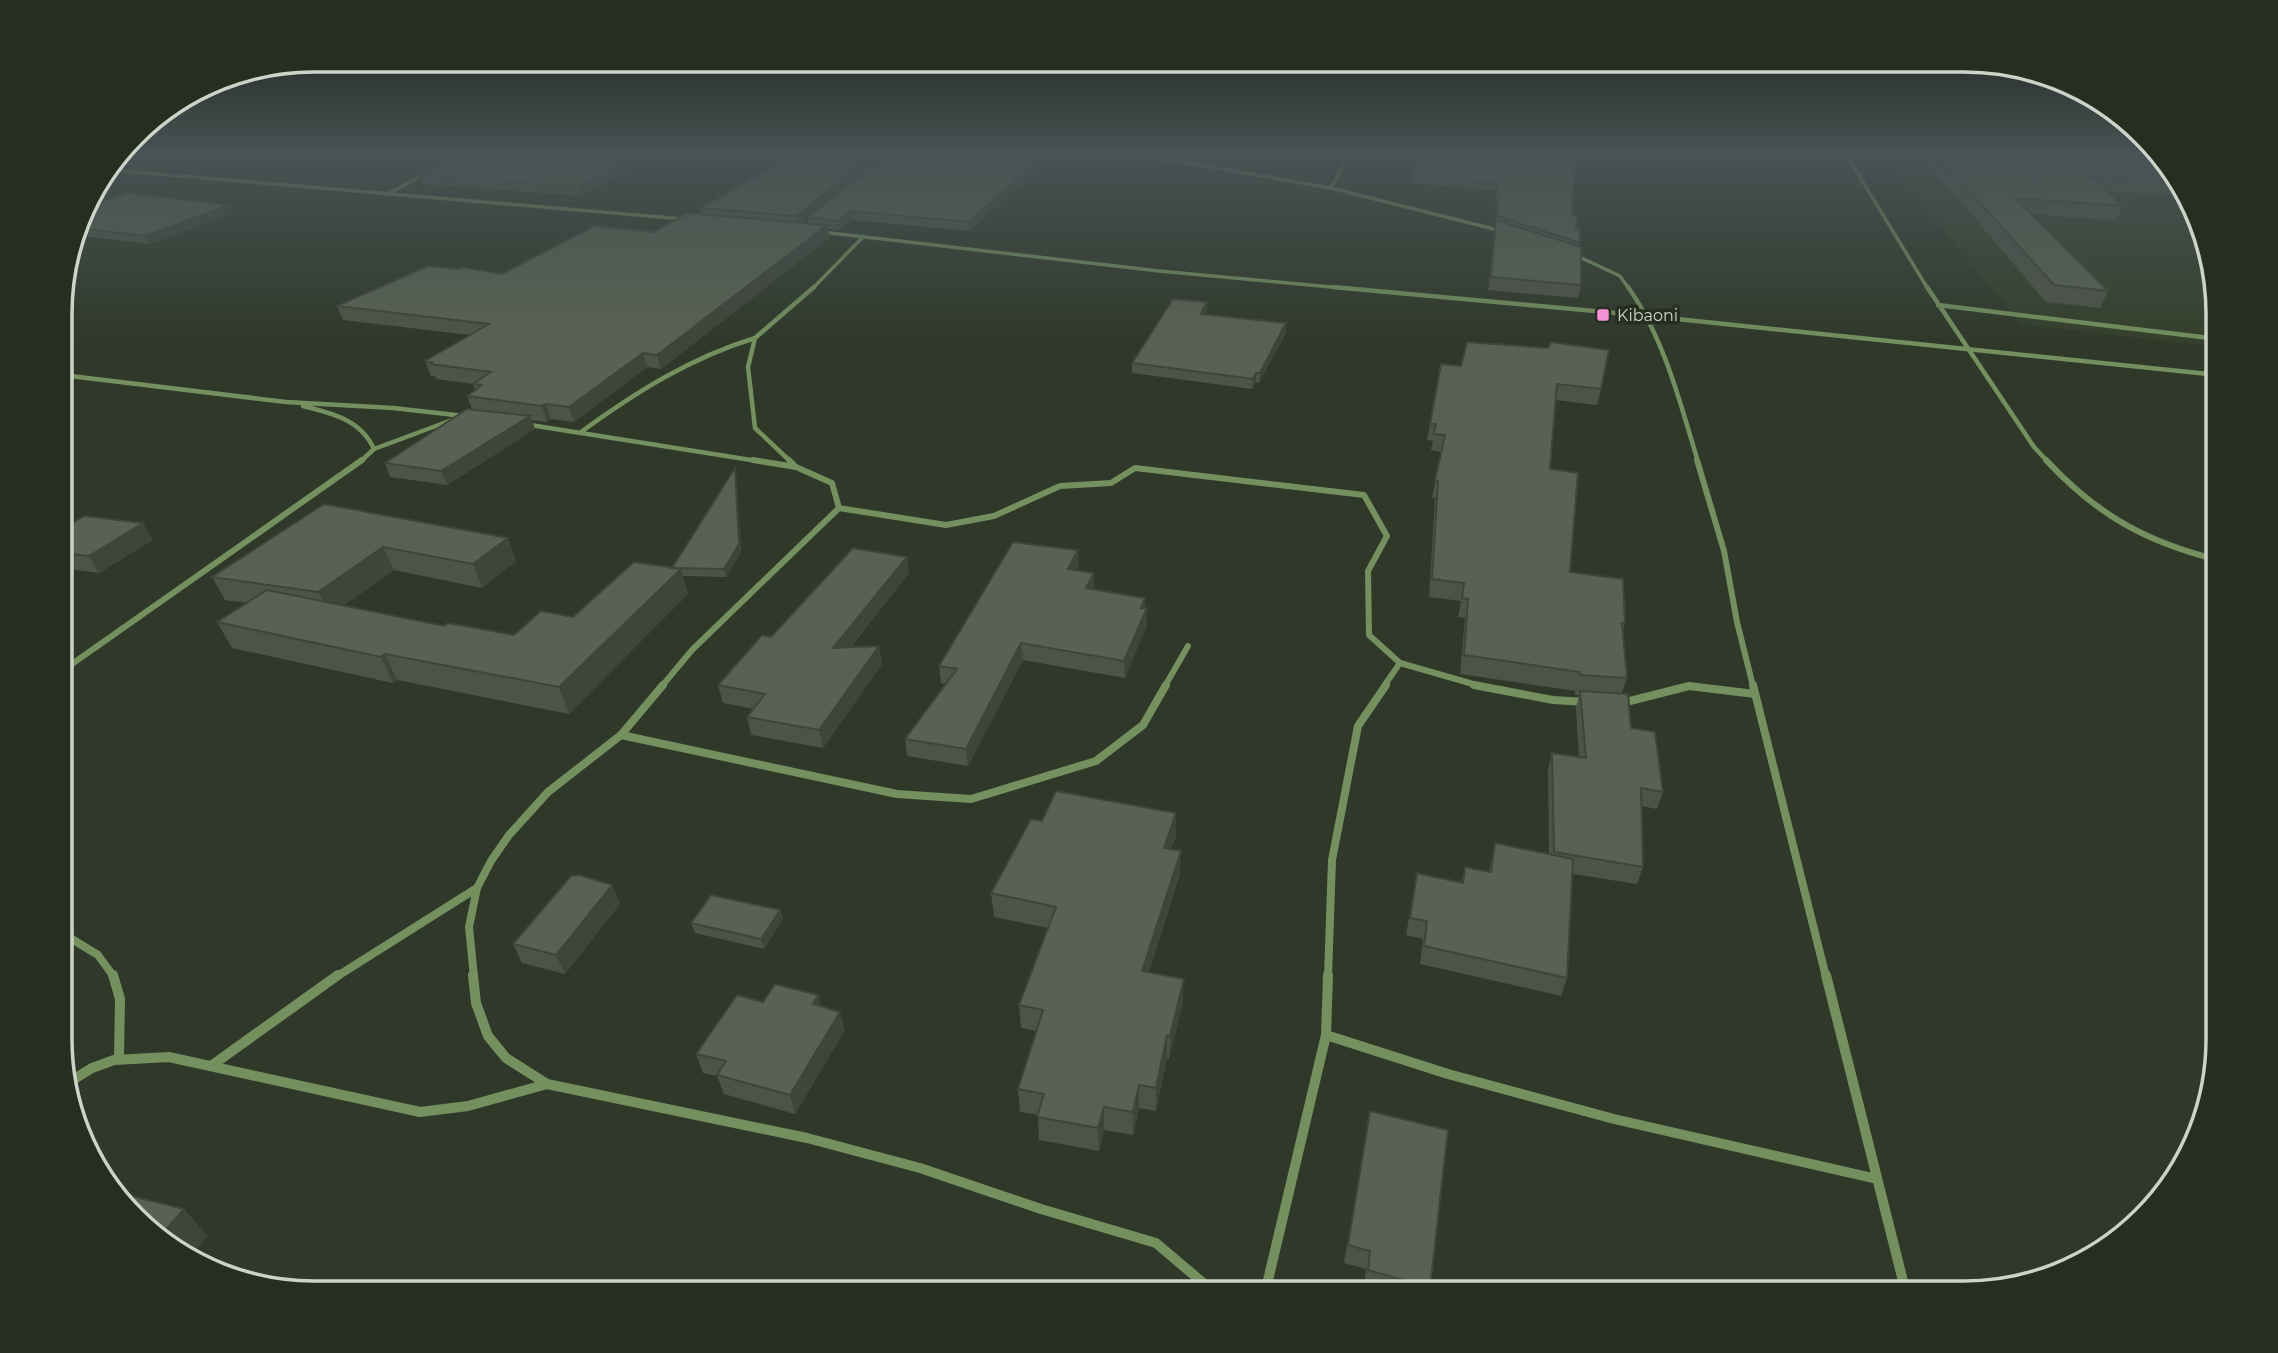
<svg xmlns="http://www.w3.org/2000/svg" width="2278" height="1353" viewBox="0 0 2278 1353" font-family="Montserrat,sans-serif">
<rect width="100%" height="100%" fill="#2f3829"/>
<path fill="#34402b" d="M1882,154h274l20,19 42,124v50l-198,-23z"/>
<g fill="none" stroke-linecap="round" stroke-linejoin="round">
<path stroke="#74905e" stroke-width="3.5" d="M1103,154l86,9 142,25 171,43
M1846,154l82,135
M110,170l574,49
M1331,188l18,-34
M388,194l74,-40
M822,232l337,39 193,18
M1573,254l47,22 9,13
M812,289l52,-53"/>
<path stroke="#74905e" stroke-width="4.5" d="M1333,287l315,29 570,59
M1628,287c36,51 52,115 70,175
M1927,287l107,160 14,15
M1938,305l280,34
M62,375l224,27 107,6 71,8
M303,406c29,7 58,14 71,43l-14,13
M524,424l240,38
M581,432c55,-40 109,-74 174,-94
M374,449l78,-29
M791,462l-36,-34 -7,-61 7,-29 59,-51"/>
<path stroke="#74905e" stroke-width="6" d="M753,460l43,7 36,16 7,25 107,17 48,-9 66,-30 51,-3 24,-15 229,27 23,41 -19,35 1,64 31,28 80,23
M789,460l7,7
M1697,460l27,91 13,71 16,64
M2046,460c51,55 100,82 172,100
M62,671l300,-211
M662,686l30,-36 147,-142
M1165,686l23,-40
M1384,686l16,-23
M1688,686h4"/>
<path stroke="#74905e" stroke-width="8" d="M1474,685l79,15 32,2
M1753,685l73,292
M1622,703l67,-17 66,8
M621,735l276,59 74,5 125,-38 47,-36 23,-40
M62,933l36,22 16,22
M336,977l141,-89
M474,977l-5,-50 8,-39 14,-27 18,-26 39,-43 73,-57 42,-50
M1328,977l4,-117 26,-134 28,-41"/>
<path stroke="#74905e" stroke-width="10" d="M113,975l7,24 -1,59
M473,975l3,28 12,33 18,22 41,26 260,54 113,30 121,41 115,34 59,50
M1826,975l80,318
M1326,1035l122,39 166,45 263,60
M211,1066l127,-91
M66,1084l26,-16 22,-8 55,-3 251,55 48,-6 79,-22
M1265,1293l61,-258 2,-60"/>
</g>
<path fill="#4d5447" d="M469,154h417l-85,69 8,1 -1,-7 80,-63h165l-83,77 -119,-11 -12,10 -11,-1 1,9 -168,131 -14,-2 -73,55 -23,-3 -4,3 -16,-2 4,9 -88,56 -57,-8 -5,-14 87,-54 -5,-13 8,-6 -2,-6 -37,-5 -1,-3h-4l-6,-15 45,-26 -127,-15 -6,-14 165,-32 152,-42 48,-18 -2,-6 77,-42 -122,-9 -73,39 -160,-12 -3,-9z
M1382,154h193l-3,61 8,28 -1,4 2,38 -3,13 -90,-8 8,-66 2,-21 -4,-1 3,-11 -85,-8 4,-21 -34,-3z
M1917,154h239l20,19 8,23 -77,-5 16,15 -7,15 -84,-7 76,77 -8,17 -54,-6 -79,-93z
M229,205l4,8 -84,31 -74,-9 9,-28z
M1207,302v10l-2,3 81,18 -27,50 -3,-1 -4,7 -120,-16v-10z
M1441,364l160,25 -4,16 -41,-5 -6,69 20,103 55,51 -2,7 4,48 -5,15 9,35 32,64 -6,17 -16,-3 2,61 -6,17 -64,-10 -6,104 -6,18 -141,-32 3,-25 -17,-4 11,-62 44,10 4,-16 24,5 6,-29 54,11 -1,-84 4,-17 27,4 -3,-49 3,-13h-4v-4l-115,-17 5,-56 -7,-1 3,-16 -32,-4 6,-99h-3l9,-46 -10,-2 2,-9 -6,-1z
M2218,406v30l-10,-13z
M735,468l1,8 5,76 -15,25 -43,-1 5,18 -119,120 -172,-34 -4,3 -161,-35 -15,-26 29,-19 -21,-3 -13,-23 112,-73 184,34 8,23 -34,27 -88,-18 -51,36 101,20 70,9 59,-18 99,-49z
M143,523l10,17 -54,33 -37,-5v-39z
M907,557l2,16 -58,74 28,-1 3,18 -59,84 -72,-13 -4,-18 7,-8 -31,-6 -5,-18 53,-48z
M1079,565l-3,6 18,19 51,8v10h2v17l-22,53 -102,-18 -55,106 -61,-10 -2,-17 42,-55 -6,-1 -2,-17z
M1176,813v23l-5,13 9,25 -31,98 34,30 -14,57 -2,-1 -11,53 -17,-3 -6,27 -29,-5 -5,21 -60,-11 -1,-25 -18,-3 -2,-23 18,-58 -15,-3 -2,-23 29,-77 -54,-11 -3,-24 51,-72z
M612,885l8,19 -55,70 -43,-11 -9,-19z
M780,910l3,9 -19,30 -69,-16 -4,-10z
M818,995l3,11 24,24 -50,84 -71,-20 -7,-18 -14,-3 -7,-19 67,-52z
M1370,1111l60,177 -2,5h-46l-18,-5 2,-19 -22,-6z"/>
<path fill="#3e4539" d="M642,154h12l1,3 -73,39 -2,-9z
M874,154h12l-88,71 -2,-9z
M1044,154h9l-83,77 -1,-9z
M229,205l4,8 -84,31 -4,-8z
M850,211l1,9 -12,10 -1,-9z
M827,225l2,13 -168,131 -4,-14z
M1207,302v10l-7,12 1,-10z
M1286,323v10l-27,50 1,-10z
M643,353l4,14 -73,55 -5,-15z
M1256,373v9l-4,7 1,-10z
M546,404l5,15 -4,3 -5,-16z
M530,416l5,13 -88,56 -6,-14z
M735,468l1,8 5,76 -15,25 -2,-8z
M143,523l10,17 -54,33 -10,-17z
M508,538l8,23 -34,27 -9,-24z
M383,547l11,23 -64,45 -12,-23z
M1078,550l1,15 -10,20 -1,-16z
M907,557l2,16 -73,92 -3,-17z
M681,569l7,25 -119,120 -10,-27z
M1094,573v16l-8,-1z
M1145,598v14l2,-4v17l-22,53 -1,-17 17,-53z
M1021,643l2,17 -55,106 -2,-17z
M879,646l3,18 -59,84 -4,-18z
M385,654l12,26 -4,3 -12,-26z
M1176,813v23l-13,35 1,-23z
M1181,851l-1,23 -38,120v-23z
M612,885l8,19 -55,70 -9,-19z
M780,910l3,9 -19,30 -3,-10z
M1184,979l-1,23 -14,57 1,-23z
M818,995l5,19 -10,-10z
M840,1012l5,18 -50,84 -5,-19z
M1167,1035v23l-11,53v-23z
M1139,1085v23l-6,27v-23z
M1104,1107v23l-5,21 -1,-23z
M184,1209l24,27 -20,24 -27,-25z"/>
<path fill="#596252" stroke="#3e4539" stroke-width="2" d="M469,154h173l-62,33 -161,-12z
M732,154h142l-78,62 -96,-8 91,-50z
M888,154h156l-75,68 -119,-11 -12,10 -30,-4z
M1405,154h170l-3,61 5,1 -1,12 4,1v14l-83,-27 2,-21h-3l2,-11 -85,-9 5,-20z
M1935,154h221l20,19 3,8 -89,-6 33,31 -108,-8 93,93 -54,-6 -81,-90z
M127,193l102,12 -84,31 -67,-8 6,-21z
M687,213l140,12 -170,130 -14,-2 -74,54 -23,-3 -4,2 -75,-10 15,-11 -9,-1 18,-12 -61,-8 4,-1 -9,-2 64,-37 -152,-18 91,-40 29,3 5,-2 40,7 92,-48 60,6z
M1496,220l85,27v38l-90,-8z
M1173,299l34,3 -6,12 85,9 -26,50h-4l-3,6 -121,-16z
M1467,342l81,6 3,-6 58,8 -8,39 -44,-5 -7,85 28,4 -8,99 53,7 2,44h-3l5,55 -47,-3v-3l-116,-17 4,-56 -6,-1 2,-15 -32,-4 6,-98 -3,-1 10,-45 -11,-1 2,-10h-6l11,-60 20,2z
M467,409l63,7 -89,55 -56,-8z
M735,468l4,76 -15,25 -52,-1z
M324,504l184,34 -35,26 -90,-17 -65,45 -106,-15z
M84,516l59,7 -54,33 -27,-3v-24z
M1013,542l65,8 -10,19 26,4 -8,15 59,10 -4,10h6l-23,53 -103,-18 -55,106 -61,-10 52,-70 -18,-3z
M853,548l54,9 -74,91 46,-2 -60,84 -72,-13 18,-23 -47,-9 44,-50 9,2z
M634,562l47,7 -122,118 -174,-33 -4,3 -164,-35 50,-32 177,36 4,-3 66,12 27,-24 32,6z
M1580,691l48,3 3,34 24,4 8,60 -22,-4 2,79 -89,-15 -2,-99 34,5z
M1056,791l120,22 -12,35 17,3 -39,120 42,8 -14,57 -3,-1 -11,53 -17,-3 -6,27 -29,-5 -6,21 -61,-11 7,-23 -26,-5 25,-79 -24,-5 37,-98 -65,-14 40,-74 11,2z
M1495,843l78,16 -6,119 -143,-32 3,-25 -17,-3 7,-45 46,10 2,-16 26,5z
M579,875l33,10 -56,70 -43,-11 58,-68z
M711,895l69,15 -19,29 -70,-16z
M775,984l43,11 -5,9 27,8 -50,83 -73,-20 9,-14 -30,-7 41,-59 26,7z
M1370,1111l78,19 -18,158 -62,-18 2,-19 -22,-6z
M115,1192l69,17 -23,26z"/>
<linearGradient id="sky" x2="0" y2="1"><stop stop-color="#1a1f17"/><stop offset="0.45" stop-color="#475354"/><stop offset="1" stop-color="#475354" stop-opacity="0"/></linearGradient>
<rect width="2278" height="344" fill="url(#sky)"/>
<rect fill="#f291d6" stroke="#252e1f" stroke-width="2.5" x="1596" y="308" width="14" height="14" rx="3.5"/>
<g text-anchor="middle" stroke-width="7" stroke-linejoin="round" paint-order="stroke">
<g font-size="16" fill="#ced3ca" stroke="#252e1f" text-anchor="start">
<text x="1617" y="321">Kibaoni</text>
</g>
</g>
<path d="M0 0H2278V1353H0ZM314 72H1964A242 242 0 0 1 2206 314V1039A242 242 0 0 1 1964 1281H314A242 242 0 0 1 72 1039V314A242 242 0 0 1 314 72Z" fill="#252e1f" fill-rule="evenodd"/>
<path fill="none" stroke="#ced3ca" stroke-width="3.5" d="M314 72H1964A242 242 0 0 1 2206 314V1039A242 242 0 0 1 1964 1281H314A242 242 0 0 1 72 1039V314A242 242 0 0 1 314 72Z"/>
</svg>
